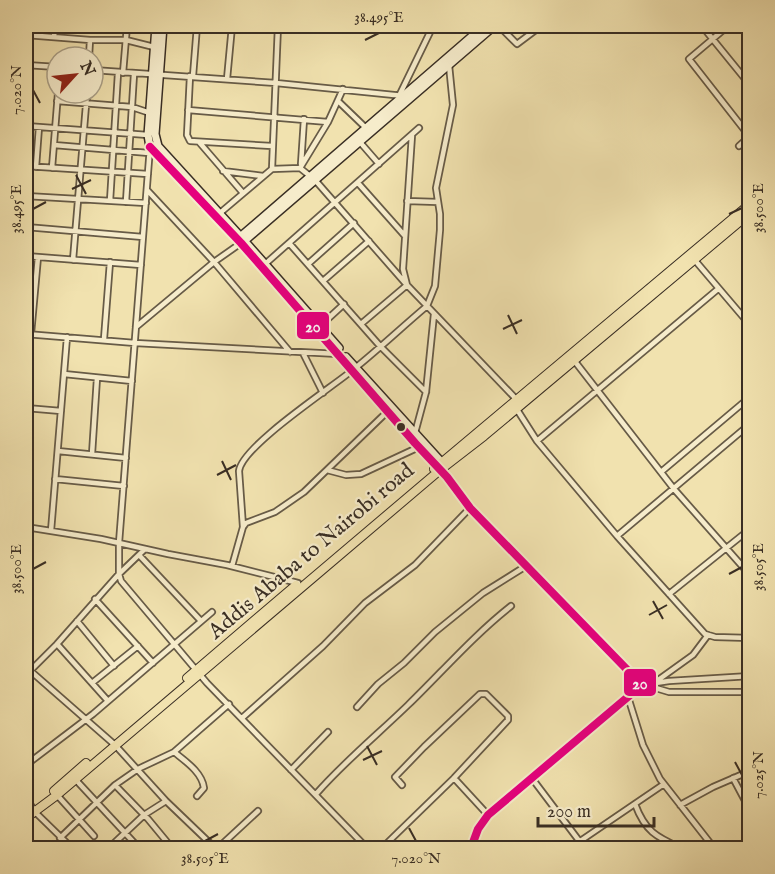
<svg xmlns="http://www.w3.org/2000/svg" width="775" height="874" viewBox="0 0 775 874" font-family="'IM FELL English',serif">
<rect width="100%" height="100%" fill="#f1e2af"/>
<filter id="stains"><feTurbulence type="fractalNoise" baseFrequency=".00333" numOctaves="4"/><feColorMatrix values="0 0 0 0 .2 0 0 0 0 .09 0 0 0 0 .02 0 0 0 .5 -.17"/></filter>
<radialGradient id="worn" r=".72"><stop offset=".6" stop-color="#630" stop-opacity="0"/><stop offset="1" stop-color="#630" stop-opacity=".3"/></radialGradient>
<g fill="none" stroke-linecap="round" stroke-linejoin="round">
<g stroke="#675b47" stroke-width="8">
<path id="minor" d="M278,26l-6,143 28,-1 15,12 92,105 110,115
M499,26l18,18 24,-18
M702,26l48,59
M728,26l-39,33 61,78
M26,35l64,5h36l28,7
M54,37l1,-11
M89,57l1,-17
M26,65l31,2
M93,70l183,13 128,13
M123,73l4,-47
M190,76l-3,59 3,6 82,5
M193,76l4,-50
M227,79l5,-53
M400,94l33,-68
M57,101l75,6 18,6
M338,101l28,27
M188,110l140,12
M26,126l122,9
M359,141l20,23
M199,142l44,51
M54,145l95,8
M739,146l11,-10
M150,147l-31,396v31l2,7 86,102 160,165
M301,164l3,-45
M26,166l122,8
M36,167l3,-40
M52,168l6,-75
M300,168l28,-46 15,-33
M223,171l40,5
M358,183l47,53
M147,190l67,72 76,90
M26,196l120,7
M110,201l8,-128
M407,201l31,1
M126,202l8,-128
M220,213l52,-44
M26,227l117,10
M289,243l91,103 46,46
M26,256l115,9
M693,258l57,67
M73,260l14,-167
M308,264l46,-41
M264,265l155,-137
M323,281l46,-40
M361,324l46,-39 -4,-16 9,-134
M136,327l78,-65 27,-19
M319,327l25,-23
M26,334l109,9 203,11
M31,334l7,-77
M104,339l6,-77
M303,353l20,40
M573,359l101,130 76,86
M64,374l68,7
M26,408l35,3
M516,408l21,33 80,95 88,98 10,3 35,1
M415,433l11,-41 8,-78
M537,441l181,-152
M58,451l68,7
M92,454l5,-76
M327,470l19,5 15,-1 58,-27
M440,470l7,7 23,31 172,177 -154,130 -10,14 -7,19
M661,472l89,-75
M55,479l69,7
M26,527l75,12 67,15 59,11 71,18
M243,527l-4,-56c3,-25 92,-83 115,-102 25,-20 48,-42 73,-63l8,-20 5,-56v-16l-4,-26 17,-83 -4,-40
M51,531l16,-194
M617,536l133,-112
M139,555l62,66
M232,566l11,-39 3,-4 29,-11 29,-20 84,-81
M669,594l81,-65
M95,599l58,64
M77,621l37,45
M57,644l51,57
M26,667l89,78 51,56 49,47
M26,675l31,-31 62,-70 26,-25
M92,683l46,-37
M654,683l39,-28 15,-20
M642,685l27,-4 81,-5
M649,686l20,6h81
M628,697l15,48 17,34 54,69
M357,707l21,-23 26,-21 31,-31 48,-39 43,-27
M242,718l81,-72 42,-43 50,-38 55,-57
M174,752c11,9 28,20 30,36l-7,8
M26,765l67,-51 119,-102
M291,770l37,-38
M531,777l49,65
M454,778l34,37
M733,778l17,32
M75,779l64,69
M115,785l33,34 24,29
M316,794c28,-32 61,-59 92,-89 34,-33 65,-69 103,-99
M57,795l37,41
M635,804c10,27 21,33 46,44
M680,805l33,-18 37,-16
M34,811l38,37
M60,838l55,-53 23,-16 36,-17 55,-48
M474,839l8,9
M109,848l35,-33 22,-14
M218,848l40,-37
M382,848l72,-70 54,-58v-4l-22,-22h-6l-56,53 -29,30 7,8
M570,848l94,-64
M701,848l9,-5"/>
</g>
<g stroke="#675b47" stroke-width="9">
<path id="tertiary" d="M26,799l8,12"/>
</g>
<g stroke="#392e24" stroke-width="10">
<path id="secondary" d="M156,26l-8,109 2,12 91,96 199,227
M163,26l-8,108 3,12 83,91 98,111
M239,238l245,-212
M243,242l251,-216
M346,357l99,109"/>
</g>
<g stroke="#392e24" stroke-width="10">
<path id="trunk" d="M434,469l316,-265
M187,678l109,-93
M54,791l32,-28
M26,818l31,-23 383,-325 44,-34 266,-223"/>
</g>
<use href="#minor" stroke="#f6eccb" stroke-width="4.5"/>
<use href="#tertiary" stroke="#f6eccb" stroke-width="6"/>
<use href="#secondary" stroke="#f6eccb" stroke-width="7"/>
<use href="#trunk" stroke="#f1e2af" stroke-width="8"/>
<g stroke="#f6eccb" stroke-width="12">
<path id="bus-1" d="M150,147l91,96 174,200 32,34 23,31 172,177 -154,130 -10,14 -7,19"/>
</g>
<use href="#bus-1" stroke="#e5007d" stroke-width="8"/>
</g>
<path fill="none" stroke="#392e24" stroke-width="2" d="M365,40l14,-7M33,90l7,13M76,175l10,19M72,189l19,-9M33,209l13,-7M729,214l13,-6M508,315l9,19M503,329l19,-9M222,461l9,19M217,475l19,-10M33,569l13,-7M729,574l13,-7M653,601l10,18M649,615l18,-10M367,746l10,19M363,760l19,-9M735,762l7,13M409,828l7,13M205,841l13,-7"/>
<circle fill="#392e24" stroke="#f6eccb" stroke-width="2" cx="401" cy="427" r="5"/>
<g text-anchor="middle" stroke-width="4.5" stroke-linejoin="round" paint-order="stroke">
<g font-size="22" fill="#392e24" stroke="#f6eccb">
<text transform="translate(310 550) rotate(-40)" y="8">Addis Ababa to Nairobi road</text>
</g>
</g>
<g stroke="#f6eccb" stroke-width="2">
<rect x="296" y="311" width="34" height="29" rx="6" fill="#e5007d"/>
<rect x="623" y="668" width="34" height="29" rx="6" fill="#e5007d"/>
</g>
<g font-size="16" text-anchor="middle" font-weight="bold" fill="#fff">
<text x="313" y="332">20</text>
<text x="640" y="689">20</text>
</g>
<rect width="775" height="874" fill="none" stroke="#f1e2af" stroke-width="66"/>
<g transform="translate(75 75) rotate(63)"><circle r="28" fill="#f6eccb" stroke="#aaa088" stroke-width="1.5"/>
<path d="M0-4.5L10 22L0 15L-10 22Z" fill="#8f2418"/>
<text y="-9" font-size="16" font-weight="bold" text-anchor="middle" fill="#392e24">N</text>
</g>
<path d="M538 817v9h116v-9" fill="none" stroke="#392e24" stroke-width="3"/>
<text x="547" y="817" font-size="18" fill="#392e24" stroke="#f6eccb" stroke-width="4.5" paint-order="stroke">200 m</text>
<rect x="33" y="33" width="709" height="808" fill="none" stroke="#392e24" stroke-width="2"/>
<g font-size="15" text-anchor="middle" fill="#392e24">
<text x="379" y="22">38.495°E</text>
<text transform="translate(16 90) rotate(-90)" y="5">7.020°N</text>
<text transform="translate(758 208) rotate(-90)" y="5">38.500°E</text>
<text transform="translate(16 209) rotate(-90)" y="5">38.495°E</text>
<text transform="translate(758 567) rotate(-90)" y="5">38.505°E</text>
<text transform="translate(16 569) rotate(-90)" y="5">38.500°E</text>
<text transform="translate(758 775) rotate(-90)" y="5">7.025°N</text>
<text x="205" y="863">38.505°E</text>
<text x="416" y="863">7.020°N</text>
</g>
<rect width="100%" height="100%" filter="url(#stains)"/>
<rect width="100%" height="100%" fill="url(#worn)"/>
</svg>
